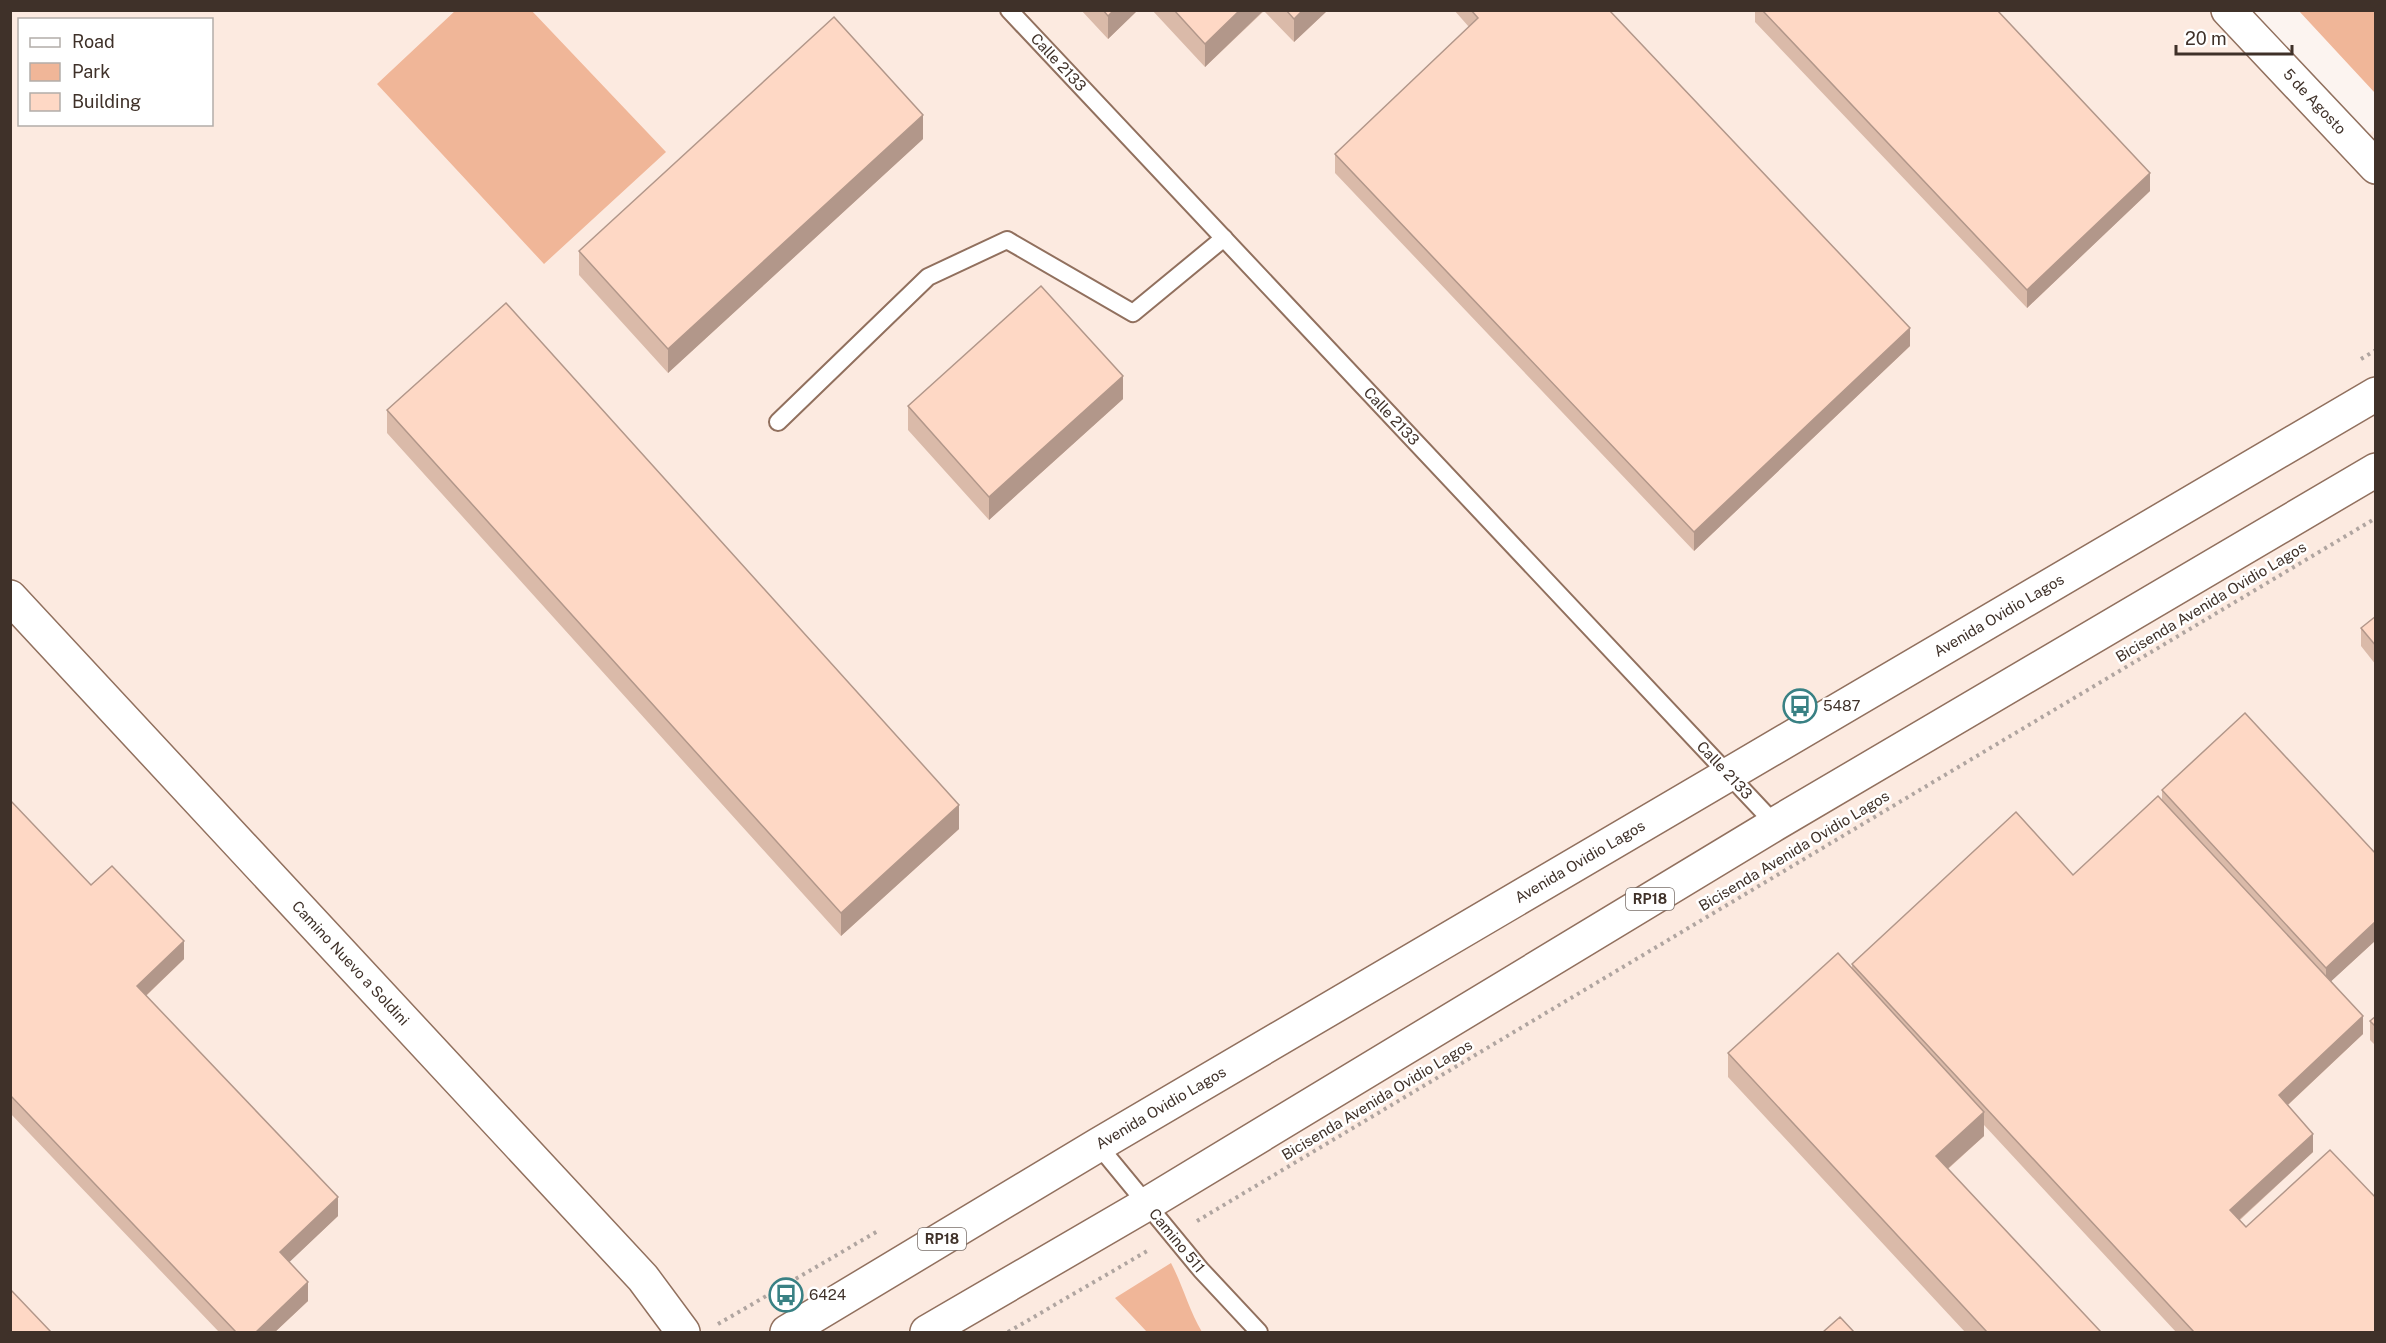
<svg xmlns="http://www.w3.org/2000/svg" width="2386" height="1343" viewBox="0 0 2386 1343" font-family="'Public Sans',sans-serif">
<rect width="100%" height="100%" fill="#fcf4f0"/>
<path fill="#fceae0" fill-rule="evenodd" d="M10,11h2218l129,135 18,-17v1203h-2364zM20,20h192v104h-192z"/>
<path fill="#f0b698" d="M456,10l76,1 134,141 -122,112 -167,-180z
M2299,11h76v82z
M1171,1263c12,23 18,47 31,69h-55l-32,-34z"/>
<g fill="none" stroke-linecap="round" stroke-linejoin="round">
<g stroke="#91705e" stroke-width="20">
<g id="service">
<path id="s1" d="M1009,10l766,814"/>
<path d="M778,422l150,-145 79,-37 126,73 91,-75"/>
<path id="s2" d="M1098,1145l103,125 58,62"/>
</g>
</g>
<g stroke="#91705e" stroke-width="36">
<g id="minor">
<path id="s3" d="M2228,10l148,157"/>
<path id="s4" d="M10,597l633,681 40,54"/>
</g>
</g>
<g stroke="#91705e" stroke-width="36">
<g id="primary">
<path id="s5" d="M787,1332l311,-187 1278,-751"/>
<path d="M927,1332l220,-128 628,-380 601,-354"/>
</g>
</g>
<path stroke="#b0a5a0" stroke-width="4" stroke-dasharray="3 4.5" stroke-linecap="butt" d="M2361,359l15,-9
M1197,1221l1179,-703
M718,1324l160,-93
M1008,1332l141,-82"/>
<use href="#service" stroke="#fff" stroke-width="16"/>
<use href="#minor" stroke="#fff" stroke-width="33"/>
<use href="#primary" stroke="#fff" stroke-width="33"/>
</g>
<path fill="#dabaa9" d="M1081,10h57l-30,29z
M1152,10h176l-34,32 -30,-31 -59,56z
M1454,10h155l301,336 -216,205 -359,-378v-19l134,-127z
M1755,10h242l153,181 -123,117 -272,-286z
M923,139l-255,234 -89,-98v-24z
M1123,399l-134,121 -81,-90v-24z
M387,410l572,419 -118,107 -454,-503z
M2376,616v49l-15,-19v-18z
M2162,790l214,64v86l-45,41 32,53 -75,71 25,47 -73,68 6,7 130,105h-200l-192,-207v11l-36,33 153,163h-136l-237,-255v-24l124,-85v-4l221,-89 89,-75z
M10,800l81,85 93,74 -38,37 192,220 -49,46 19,39 -33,31h-56l-209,-219z
M2376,1016v30l-6,-6v-19z"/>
<path fill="#b2978a" d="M1114,10h24l-30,29v-23z
M1240,10h24l-59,57v-23z
M1303,10h25l-34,32v-23z
M923,115v24l-255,234v-24z
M2150,173v18l-123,117v-18z
M1910,328v18l-216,205v-19z
M1123,376v23l-134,121v-23z
M959,805v24l-118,107v-23z
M2376,921v19l-50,46v-18z
M184,941v18l-47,45v-18z
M2363,1016v18l-84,79v-18z
M1984,1112v24l-48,43v-23z
M2313,1134v18l-83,76v-18z
M338,1197v19l-58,55v-19z
M308,1282v19l-33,31h-19z"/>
<path fill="#fed8c5" stroke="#b2978a" stroke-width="1.5" d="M1103,10h11l-6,6z
M1174,10h66l-35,34z
M1286,10h17l-9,9z
M1471,10h138l301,318 -216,204 -359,-378 143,-136z
M1762,10h235l153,163 -123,117z
M834,17l89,98 -255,234 -89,-98z
M1041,286l82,90 -134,121 -81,-91z
M506,303l453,502 -118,108 -454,-503z
M2376,616v30l-15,-18z
M2245,713l131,141v67l-50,47 -164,-178z
M2158,796l205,220 -84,79 34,39 -83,76 16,17 84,-77 46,48v134h-182l-342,-368 164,-152 57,63z
M10,800l81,85 21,-19 72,75 -47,45 201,211 -58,55 28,30 -52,50h-20l-226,-237z
M1838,953l146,159 -48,44 165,176h-114l-259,-279z
M2376,1016v11l-6,-6z
M10,1289l41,43h-41z
M1840,1317l14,15h-31z"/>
<defs>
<g id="bus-ring" transform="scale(1.725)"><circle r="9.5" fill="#fff" stroke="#398184" stroke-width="1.5"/><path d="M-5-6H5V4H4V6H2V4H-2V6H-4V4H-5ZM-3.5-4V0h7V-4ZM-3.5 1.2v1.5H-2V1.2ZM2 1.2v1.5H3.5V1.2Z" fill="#398184"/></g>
</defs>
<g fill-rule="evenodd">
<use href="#bus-ring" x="1800" y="706"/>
<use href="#bus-ring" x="786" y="1295"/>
</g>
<g text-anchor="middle" stroke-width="5" stroke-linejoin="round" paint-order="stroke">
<g fill="#fff" stroke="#796f69" stroke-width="1.5">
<rect x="1626" y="888" width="48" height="22" rx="4.5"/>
<rect x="918" y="1228" width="48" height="22" rx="4.5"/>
</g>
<g font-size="14" font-weight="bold" fill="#3f3129">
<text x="1650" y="904">RP18</text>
<text x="942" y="1244">RP18</text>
</g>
<g font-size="15" fill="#3f3129" stroke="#fff">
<text dy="5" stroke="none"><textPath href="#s1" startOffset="72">Calle 2133</textPath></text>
<text dy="5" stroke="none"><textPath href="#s3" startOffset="126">5 de Agosto</textPath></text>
<text dy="5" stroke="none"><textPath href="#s1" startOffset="558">Calle 2133</textPath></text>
<text transform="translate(2211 602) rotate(-31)" y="5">Bicisenda Avenida Ovidio Lagos</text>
<text dy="5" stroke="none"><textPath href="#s5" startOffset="1408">Avenida Ovidio Lagos</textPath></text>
<text dy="5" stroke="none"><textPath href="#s1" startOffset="1044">Calle 2133</textPath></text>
<text transform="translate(1794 851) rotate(-31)" y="5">Bicisenda Avenida Ovidio Lagos</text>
<text dy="5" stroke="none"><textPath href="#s5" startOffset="922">Avenida Ovidio Lagos</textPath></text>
<text dy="5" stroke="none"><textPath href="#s4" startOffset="500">Camino Nuevo a Soldini</textPath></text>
<text transform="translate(1377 1100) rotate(-31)" y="5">Bicisenda Avenida Ovidio Lagos</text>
<text dy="5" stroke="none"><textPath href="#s5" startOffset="436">Avenida Ovidio Lagos</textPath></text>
<text dy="5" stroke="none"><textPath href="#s2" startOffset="124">Camino 511</textPath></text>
</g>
<g font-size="15" fill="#3f3129" stroke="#fff" text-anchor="start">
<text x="1823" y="711">5487</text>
<text x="809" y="1300">6424</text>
</g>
</g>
<rect width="2386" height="1343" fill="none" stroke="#3f3129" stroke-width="24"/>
<rect x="18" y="18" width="195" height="108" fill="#ffffff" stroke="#b2ada9" stroke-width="1.5"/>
<rect x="30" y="38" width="30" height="9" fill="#ffffff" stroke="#b2ada9" stroke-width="1.5"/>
<text x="72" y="48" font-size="18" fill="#3f3129">Road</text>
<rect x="30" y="63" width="30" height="18" fill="#f0b698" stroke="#b2ada9" stroke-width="1.5"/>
<text x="72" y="78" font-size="18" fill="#3f3129">Park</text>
<rect x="30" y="93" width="30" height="18" fill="#fed8c5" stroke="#b2ada9" stroke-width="1.5"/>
<text x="72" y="108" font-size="18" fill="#3f3129">Building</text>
<path d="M2176 45v9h116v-9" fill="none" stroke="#3f3129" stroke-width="3"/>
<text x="2185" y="45" font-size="18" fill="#3f3129" stroke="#ffffff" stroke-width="4.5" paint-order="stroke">20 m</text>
</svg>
